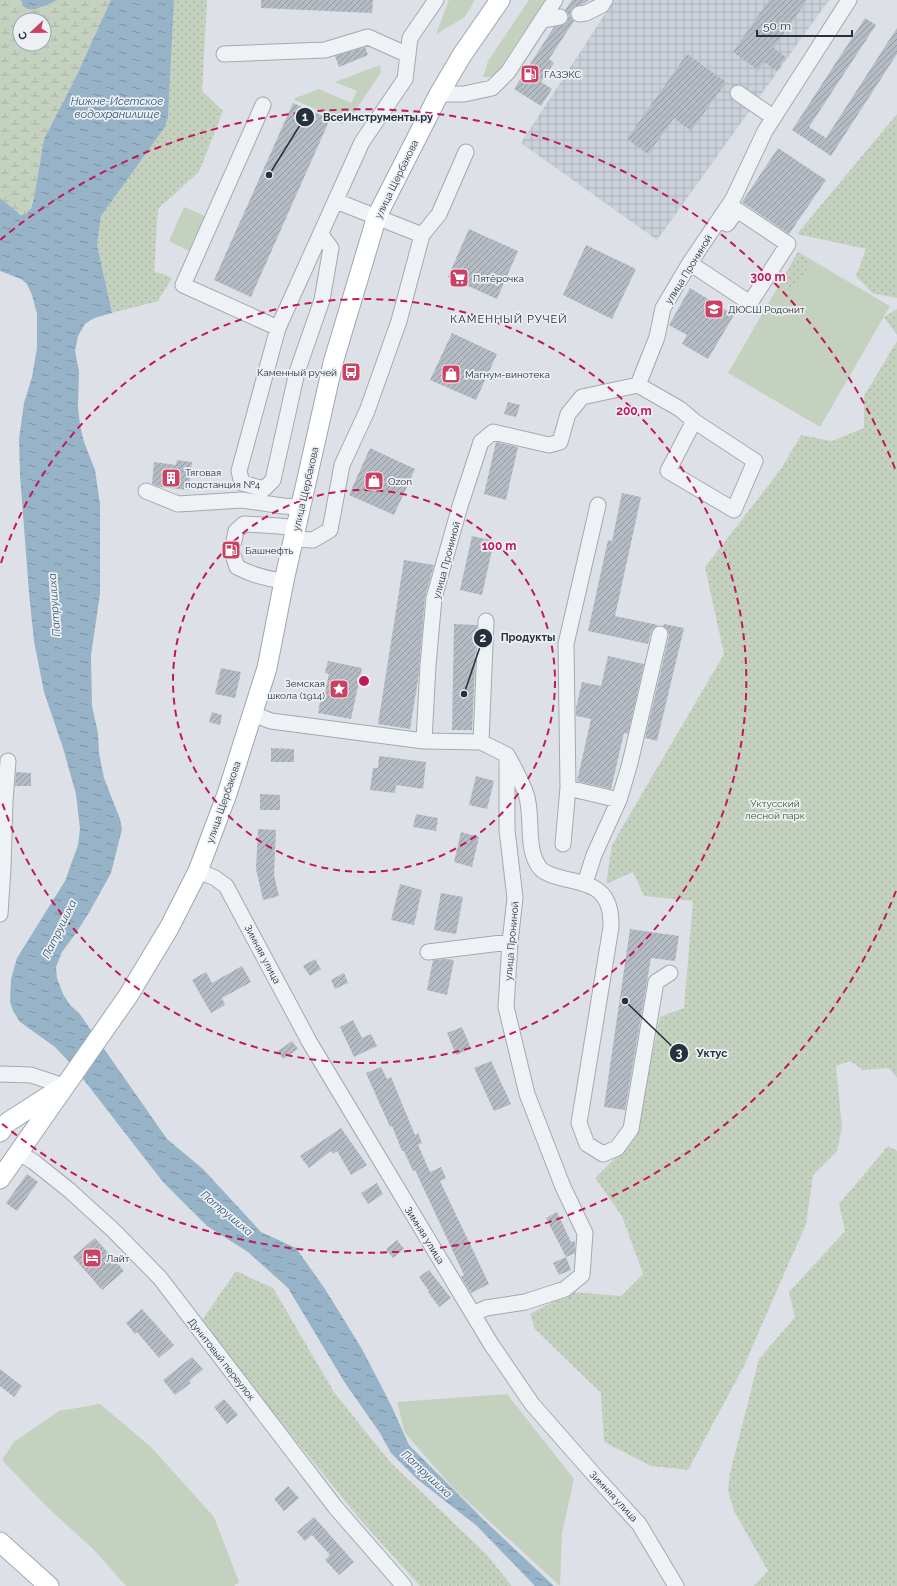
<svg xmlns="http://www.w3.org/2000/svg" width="897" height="1586" viewBox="0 0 897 1586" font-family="Raleway,sans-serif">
<defs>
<pattern id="industrial-grid" width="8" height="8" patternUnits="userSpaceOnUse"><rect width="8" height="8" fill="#cbd1d9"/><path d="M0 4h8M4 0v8" fill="none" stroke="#aeb4bb"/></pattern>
<pattern id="wetland-marsh" width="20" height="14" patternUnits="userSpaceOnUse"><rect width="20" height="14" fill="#c4d1be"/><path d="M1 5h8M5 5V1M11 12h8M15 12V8" fill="none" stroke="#a8b4a4"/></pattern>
<pattern id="park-dots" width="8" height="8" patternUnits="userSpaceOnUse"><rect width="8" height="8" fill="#c4d1be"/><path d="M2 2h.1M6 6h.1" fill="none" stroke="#a8b4a4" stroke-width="1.8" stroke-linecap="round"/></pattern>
<pattern id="water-ripples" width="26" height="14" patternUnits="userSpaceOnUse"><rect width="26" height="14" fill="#97b3c7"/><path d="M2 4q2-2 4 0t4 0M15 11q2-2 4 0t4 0" fill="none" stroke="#7b92a3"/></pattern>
<pattern id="building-hatch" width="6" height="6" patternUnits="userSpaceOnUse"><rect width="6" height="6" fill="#b4bbc3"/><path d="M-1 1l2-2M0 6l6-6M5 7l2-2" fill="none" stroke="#9299a0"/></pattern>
</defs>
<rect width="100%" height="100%" fill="#dde1e7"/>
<path fill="url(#industrial-grid)" d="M614,0h215l-172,240 -136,-97z"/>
<path fill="#c4d1be" d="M449,0h26l-11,18 -28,16z
M529,0h16l-51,77h-11l5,-16z
M380,65l1,7 -33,50 -8,2 -2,-4 -45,-21 26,-10 32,14 6,-12 -22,-9z
M184,207l21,9 -16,35 -20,-10z
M798,252l92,54 -70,121 -92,-54z
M507,1394l67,85 -12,54 -2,53 -107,-98 -48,-55 -8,-31z
M100,1404l52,44 62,69 25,65 -5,4h-108l-32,-36 -48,-44 -44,-46 12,-18 45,-31z"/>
<path fill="url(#wetland-marsh)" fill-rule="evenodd" d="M0,0h21v4l20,4 16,-8h54l-36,79 -31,60 -10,59 -6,15 -4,2 -7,-3 -17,-14zM20,20h24v24h-24z"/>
<path fill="url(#park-dots)" d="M174,0h33l-5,91 21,20 -24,61 -41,37 -4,62 18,7 -14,23 -46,12 -15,-69 4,-28 64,-89 3,-9z
M897,114v184l-25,-5 -16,-17 10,-27 -69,-15z
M798,252l14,8 -17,30 -14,-8z
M897,309v26l-13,-18z
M897,341v737l-8,-10 -26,2 -13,-9 -14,5 6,61 -5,24 -24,24 -7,49 -63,144 -55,102 -37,-4 -47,-24 -3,-49 -66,-64 -5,-15 42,-22 49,4 22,-22 -21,-58 -27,-38 40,-40 25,-121 24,-9 9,-107 -49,-5 -11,-24 -27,12 6,-39 112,-191 -19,-87 76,-98 20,-34 31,6 32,-13v-32z
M888,1146l9,5v435h-143l14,-15 -33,-58 -7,-22 2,-18 29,-114 36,-42 -6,-25 56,-61 -6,-27z
M236,1271l37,17 61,104 56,70 96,92 26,32h-92l-62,-69 -127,-157 -29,-40z"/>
<path fill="url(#water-ripples)" d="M21,0h36c-9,5 -33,18 -36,0z
M111,0h63l-6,118 -3,9 -64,89 -4,28 15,69 -18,5 -9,6 -7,12 -3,15 4,20 -1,36 2,18 4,17 11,28 5,34v90l-9,61 1,51 6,27 1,20 5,25 16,41 2,10 -11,44 -21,38 -14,22 -14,19 -6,15 1,11 6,16 7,11 9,8 88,126 36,30 58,63 35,16 29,41 37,60 29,56 18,40 76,76 69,65h-19l-58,-60 -60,-47 -26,-26 -11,-20 -35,-50 -57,-95 -40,-36 -41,-26 -44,-44 -90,-116 -18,-19 -35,-25 -7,-11 -3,-9 1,-23 6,-21 48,-77 13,-36 2,-16 -4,-35 -13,-46 -19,-56 -10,-51 -5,-48 -9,-118 -1,-36 5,-36 8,-26 5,-29v-34l-5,-19 -5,-11 -6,-5 -21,-8v-73l21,17 5,-1 5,-6 3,-10 10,-59 31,-60z"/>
<path fill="url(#building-hatch)" d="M261,0h112l-1,13 -111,-5z
M572,0h17l-6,4 -9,3 -3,3 -1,6 4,5 -25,38 5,4 -13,19 11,7 -11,17 -27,-17 40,-62 11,-3 3,-4 1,-5 -4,-5z
M769,0h38l-33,48 12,9 -9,14 -13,-9 -6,8 -25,-18z
M865,18l11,7 -67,102 17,11 71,-110v26l-66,102 -39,-26z
M365,47l3,8 -29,12 -4,-11z
M687,54l39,28 -35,49 -17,-13 -26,36 -21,-15z
M293,103l37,16 -79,178 -37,-17z
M778,148l48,32 -37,54 -47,-32z
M469,229l49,22 -21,48 -49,-22z
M586,245l50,24 -24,50 -49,-24z
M690,288l44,27 -26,44 -26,-15 5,-9 -18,-10z
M452,333l45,21 -21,46 -46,-20z
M508,402l12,3 -4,12 -12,-3z
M496,442l22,5 -12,53 -22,-6z
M370,448l45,21 -21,46 -45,-20z
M177,460l15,2 -3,28 -29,-3 -8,-3 2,-22 22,3z
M622,493l19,4 -26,119 43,9 -4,3 -3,4 -3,12 -60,-13 20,-91 4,1z
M472,536l22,5 -12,54 -22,-5z
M404,560l30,5 -9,32 -7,83 -8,49 -32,-5z
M454,624l23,1 -5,105h-20z
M664,624l20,4 -27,113 -12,-3 24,-102 -1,-5 -5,-5z
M608,656l36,8 -16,70 -4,-1 -13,56 -34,-8 14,-62 -15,-3v-8l6,-26 19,4z
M328,661l34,7 -11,51 -33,-6 3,-17 3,1 5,-23 -4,-1z
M221,668l20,4 -6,26 -20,-4z
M212,712l10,3 -2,10 -11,-3z
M271,748l23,1v13h-23z
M379,756l47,6 -3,27 -27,-4 -1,8 -25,-3 3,-22h5z
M16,772l15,1v13h-16z
M476,776l18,5 -7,28 -18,-4z
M260,794l20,1v15h-20z
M416,814l22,4 -2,13 -23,-4z
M258,829l18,1 -2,45 5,21 -16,4 -7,-31z
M461,832l18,5 -7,30 -18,-5z
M400,884l22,6 -8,35 -23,-5z
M441,893l22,4 -7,37 -22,-4z
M630,929l49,7 -4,25 -24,-3 -26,152 -21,-3z
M315,959l6,10 -11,7 -7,-10z
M446,959l8,1 -7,35 -20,-5 6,-30z
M242,966l9,16 -29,16 3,7 -14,8 -19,-33 14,-8 6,11z
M344,973l4,10 -13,6 -4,-9z
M353,1020l9,18 9,-4 6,12 -23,11 -14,-30z
M462,1027l9,21 -15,7 -9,-22z
M292,1041l6,8 -15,10 -5,-8z
M491,1061l20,43 -17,7 -20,-43z
M381,1067l6,12 4,-2 24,58 3,-2 4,10 -4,2 12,27 11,-5 5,11 -6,3 49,103 -18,9 -10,-16 3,-2 -49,-105 -2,1 -9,-20h-2l-10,-25 -2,1 -24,-54z
M341,1128l26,37 -16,10 -14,-24 -4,3 -2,-3 -22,17 -9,-12z
M27,1174l11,8 -21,29 -11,-8z
M377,1183l6,11 -15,10 -7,-11z
M557,1212l14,30 4,-1v12l-9,4 -20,-39z
M95,1238l29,33 -22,19 -29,-33z
M397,1240l7,9 -11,9 -7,-9z
M566,1257l5,13 -12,5 -6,-12z
M429,1270l22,28 -12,9 -11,-15 1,-1 -10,-14z
M142,1309l32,36 -15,13 -22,-26 -2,2 -9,-11z
M192,1357l11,12 -14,12 2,2 -16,12 -12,-15z
M0,1369l22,17 -8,11 -14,-11z
M224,1399l14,16 -11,9 -13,-17z
M288,1486l11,12 -15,13 -10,-12z
M314,1517l40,45 -15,13 -14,-15 5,-5 -18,-20 -7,6 -8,-9z"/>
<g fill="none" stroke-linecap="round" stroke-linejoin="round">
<g stroke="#a2a9b1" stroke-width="17">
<path id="minor" d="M579,14l7,-1 16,-8 3,-5
M542,20l18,-3
M224,54l101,-4 43,-13 40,18
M738,93l35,24
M439,94h25l28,-6 16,-16 47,-72
M263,105l-80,180 95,43
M336,201l86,34
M321,235l10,13 -9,52 -25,72 -24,108 -9,9 -22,-6 -3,-12 39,-143 84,-186 43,-63 5,-41 26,-38
M689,264l8,4 53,35 38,-59 -51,-34 -10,14
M638,385l42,24 14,12 -26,50 66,39 21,-49 -61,-40
M146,491l32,13 64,-4 41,6 18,1
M294,539l19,1 17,-10 12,-65 25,-54 32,-90 23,-86 17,-21 27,-62
M234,541l2,-10 8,-7 35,2 17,2
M233,555l4,12c15,8 30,12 47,14
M253,714l18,7 153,20 57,1 26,13v75l8,68 -5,44 -4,65 21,87 36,93 22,46 -3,42 -17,14 -40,13 -39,6 -13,6
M424,741l4,-76 6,-67 26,-92 21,-64 12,-10 56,13 11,-3 8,-28 14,-17 56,-12 19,-48 6,-29 26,-44 44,-65 32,-68 84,-131
M481,742l5,-121
M509,758c6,12 13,24 17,36 8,22 -2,59 16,76 6,5 16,7 23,9 31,6 47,13 46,48l-32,196 8,21 16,10 14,-6 14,-19 25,-147 14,-9
M568,788l51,12
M563,844l5,-56 -2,-144 32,-139
M198,871l17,7 11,8 84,157 181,301 41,60 65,74 42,46 37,62
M585,883l9,-28 25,-55 11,-37 30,-129
M0,914l3,-46 2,-67 3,-40
M428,952l82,-10
M0,1074l31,1 33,11
M19,1153l15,9 35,28 44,40 47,48 176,230 68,78"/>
</g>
<g stroke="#9ca7b2" stroke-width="21">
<path id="major" d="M0,1132l8,-10 50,-32
M0,1179l128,-183 41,-68 29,-57 29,-77 40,-126 17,-87 49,-218 44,-147 62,-122 23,-39 38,-55
M0,1542l49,44"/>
</g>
<use href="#minor" stroke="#eff2f5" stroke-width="15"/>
<use href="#major" stroke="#fff" stroke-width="19"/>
</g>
<g fill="none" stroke="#c2185b" stroke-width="2" stroke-dasharray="7 5">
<circle cx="364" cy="681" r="191"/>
<path d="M1 563A382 382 0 1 1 1 799"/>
<path d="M896 891A572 572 0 0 1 0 1122M0 240A572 572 0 0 1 896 471"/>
</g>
<defs>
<g id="fuel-square" transform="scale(1)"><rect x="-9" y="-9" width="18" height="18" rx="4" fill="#ce4062" stroke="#ecf0f4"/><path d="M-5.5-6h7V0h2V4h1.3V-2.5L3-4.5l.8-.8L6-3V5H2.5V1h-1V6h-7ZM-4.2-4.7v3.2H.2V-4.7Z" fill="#fff"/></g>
<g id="supermarket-square" transform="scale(1)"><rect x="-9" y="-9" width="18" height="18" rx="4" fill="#ce4062" stroke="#ecf0f4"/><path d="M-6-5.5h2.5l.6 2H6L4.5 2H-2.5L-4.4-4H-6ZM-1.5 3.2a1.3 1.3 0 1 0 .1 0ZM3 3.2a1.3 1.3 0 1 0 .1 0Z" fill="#fff"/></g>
<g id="school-square" transform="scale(1)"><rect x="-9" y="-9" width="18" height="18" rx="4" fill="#ce4062" stroke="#ecf0f4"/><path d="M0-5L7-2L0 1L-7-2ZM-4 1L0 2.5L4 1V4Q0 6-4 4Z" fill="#fff"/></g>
<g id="bus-square" transform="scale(1)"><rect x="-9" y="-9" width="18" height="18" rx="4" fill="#ce4062" stroke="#ecf0f4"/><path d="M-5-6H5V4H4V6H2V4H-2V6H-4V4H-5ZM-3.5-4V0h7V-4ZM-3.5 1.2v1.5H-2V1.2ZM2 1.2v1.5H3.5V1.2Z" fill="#fff"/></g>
<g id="shop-square" transform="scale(1)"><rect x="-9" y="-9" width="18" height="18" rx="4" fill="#ce4062" stroke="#ecf0f4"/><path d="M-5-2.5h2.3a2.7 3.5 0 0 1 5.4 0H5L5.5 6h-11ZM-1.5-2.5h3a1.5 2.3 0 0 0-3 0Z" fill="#fff"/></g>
<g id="building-square" transform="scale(1)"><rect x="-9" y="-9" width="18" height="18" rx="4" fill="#ce4062" stroke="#ecf0f4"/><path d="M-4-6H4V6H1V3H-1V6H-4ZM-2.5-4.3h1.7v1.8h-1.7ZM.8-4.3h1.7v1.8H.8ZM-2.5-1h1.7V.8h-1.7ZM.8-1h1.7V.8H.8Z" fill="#fff"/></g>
<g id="sight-square" transform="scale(1)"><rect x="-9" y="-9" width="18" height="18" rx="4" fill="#ce4062" stroke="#ecf0f4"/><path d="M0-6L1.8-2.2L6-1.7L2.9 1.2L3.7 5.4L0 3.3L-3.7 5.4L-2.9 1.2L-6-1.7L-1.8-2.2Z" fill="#fff"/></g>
<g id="hotel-square" transform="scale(1)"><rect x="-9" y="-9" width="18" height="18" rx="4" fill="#ce4062" stroke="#ecf0f4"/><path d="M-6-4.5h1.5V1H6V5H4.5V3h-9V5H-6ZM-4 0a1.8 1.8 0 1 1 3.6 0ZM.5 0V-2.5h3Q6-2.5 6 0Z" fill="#fff"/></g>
</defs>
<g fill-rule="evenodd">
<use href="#fuel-square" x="530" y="74"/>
<use href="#supermarket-square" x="459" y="278"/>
<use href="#school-square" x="714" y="309"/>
<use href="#bus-square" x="351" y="372"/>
<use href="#shop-square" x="451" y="374"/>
<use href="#building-square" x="171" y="478"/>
<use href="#shop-square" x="374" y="481"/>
<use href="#fuel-square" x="231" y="550"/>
<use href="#sight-square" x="339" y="689"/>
<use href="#hotel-square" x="92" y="1258"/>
</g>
<g text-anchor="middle" stroke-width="3.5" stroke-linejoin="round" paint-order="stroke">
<g font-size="10" fill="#26313d" stroke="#ecf0f4" text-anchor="start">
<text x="544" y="78">ГАЗЭКС</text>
<text x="473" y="282">Пятёрочка</text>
<text x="728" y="313">ДЮСШ Родонит</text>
<text x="337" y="376" text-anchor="end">Каменный ручей</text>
<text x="465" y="378">Магнум-винотека</text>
<text x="185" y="476">Тяговая<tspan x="185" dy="12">подстанция №4</tspan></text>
<text x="388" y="485">Ozon</text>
<text x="245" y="554">Башнефть</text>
<text x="325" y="687" text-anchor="end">Земская<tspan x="325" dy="12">школа (1914)</tspan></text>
<text x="106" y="1262">Лайт</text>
</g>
<g font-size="10" fill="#26313d" stroke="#ecf0f4">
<text transform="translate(396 179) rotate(-64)" y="4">улица Щербакова</text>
<text transform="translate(688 269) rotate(-58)" y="4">улица Прониной</text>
<text transform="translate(305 489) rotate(-77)" y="4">улица Щербакова</text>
<text transform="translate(446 560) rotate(-75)" y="4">улица Прониной</text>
<text transform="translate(223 802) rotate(-71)" y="4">улица Щербакова</text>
<text transform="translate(511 941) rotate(-85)" y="4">улица Прониной</text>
<text transform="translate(263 954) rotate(62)" y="4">Зимняя улица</text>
<text transform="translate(425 1235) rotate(58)" y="4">Зимняя улица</text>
<text transform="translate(222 1359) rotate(52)" y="4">Дунитовый переулок</text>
<text transform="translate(614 1496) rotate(47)" y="4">Зимняя улица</text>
</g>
<g font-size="10" fill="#3e5934" stroke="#ecf0f4">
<text x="775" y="807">Уктусский<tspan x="775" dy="12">лесной парк</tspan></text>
</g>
<g font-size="11" font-style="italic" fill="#315371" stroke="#ecf0f4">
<text x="117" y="105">Нижне-Исетское<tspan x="117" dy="13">водохранилище</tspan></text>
<text transform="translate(54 605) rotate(-94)" y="4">Патрушиха</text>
<text transform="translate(59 929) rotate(-64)" y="4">Патрушиха</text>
<text transform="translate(227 1213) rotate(40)" y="4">Патрушиха</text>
<text transform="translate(427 1474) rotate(43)" y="4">Патрушиха</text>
</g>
<g font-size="11" letter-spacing="1" fill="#19222e" stroke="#ecf0f4">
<text x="509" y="323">КАМЕННЫЙ РУЧЕЙ</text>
</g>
</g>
<circle cx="364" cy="681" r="6" fill="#c2185b" stroke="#ecf0f4" stroke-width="2"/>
<g font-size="12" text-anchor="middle" font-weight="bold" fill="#c2185b" stroke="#ecf0f4" stroke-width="3.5" stroke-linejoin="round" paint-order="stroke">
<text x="768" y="281">300 m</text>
<text x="634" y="415">200 m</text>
<text x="499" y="550">100 m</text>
</g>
<path fill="none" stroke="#26313d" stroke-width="1.5" d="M269 175L305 117M464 694L483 638M625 1001L679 1053"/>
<g fill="#26313d" stroke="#ecf0f4" stroke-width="1.5">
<circle cx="269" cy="175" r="4"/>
<circle cx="464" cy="694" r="4"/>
<circle cx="625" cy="1001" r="4"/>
<circle cx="305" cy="117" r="10"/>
<circle cx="483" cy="638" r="10"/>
<circle cx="679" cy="1053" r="10"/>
</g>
<g font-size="12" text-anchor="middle" font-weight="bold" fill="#fff">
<text x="305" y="121">1</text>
<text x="483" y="642">2</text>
<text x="679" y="1057">3</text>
</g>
<g font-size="11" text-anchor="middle" font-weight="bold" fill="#26313d" stroke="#ecf0f4" stroke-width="3.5" stroke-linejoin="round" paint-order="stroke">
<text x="378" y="121">ВсеИнструменты.ру</text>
<text x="528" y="641">Продукты</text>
<text x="712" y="1057">Уктус</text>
</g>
<g transform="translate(32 32) rotate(248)"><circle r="19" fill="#ecf0f4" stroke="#9da4ab"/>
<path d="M0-3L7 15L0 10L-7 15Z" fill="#ce4062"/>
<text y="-6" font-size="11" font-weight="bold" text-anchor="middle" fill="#26313d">С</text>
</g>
<path d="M757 30v6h95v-6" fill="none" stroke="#26313d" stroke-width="2"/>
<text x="763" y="30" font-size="12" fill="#26313d" stroke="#ecf0f4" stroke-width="3" paint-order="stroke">50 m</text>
</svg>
